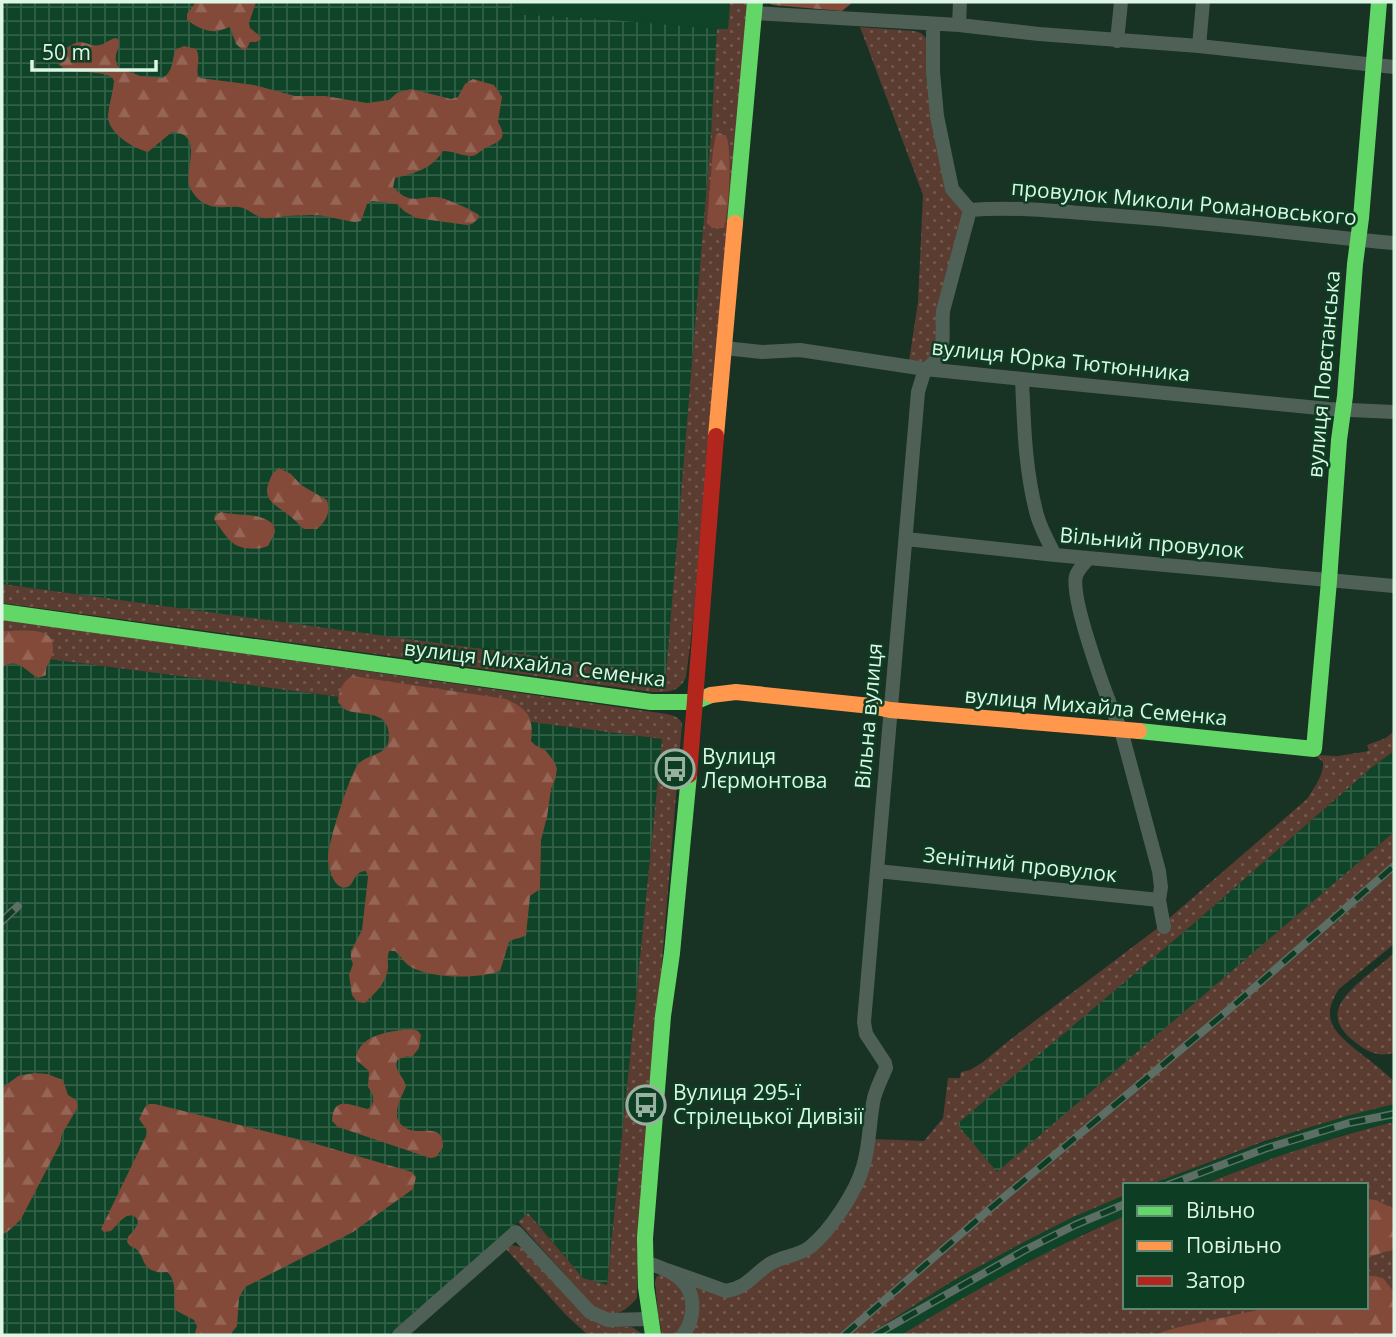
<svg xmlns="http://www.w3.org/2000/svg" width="1396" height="1337" viewBox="0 0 1396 1337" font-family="'Open Sans',sans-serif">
<defs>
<pattern id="industrial-grid" width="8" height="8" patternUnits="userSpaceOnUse" patternTransform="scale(1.75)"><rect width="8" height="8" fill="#0f4428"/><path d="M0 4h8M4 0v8" fill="none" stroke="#326047"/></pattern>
<pattern id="grass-dots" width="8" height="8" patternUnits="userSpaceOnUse" patternTransform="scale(1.75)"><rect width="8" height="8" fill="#5b3c31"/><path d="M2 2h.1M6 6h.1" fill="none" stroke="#72594f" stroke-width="1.8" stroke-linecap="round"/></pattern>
<pattern id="forest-firs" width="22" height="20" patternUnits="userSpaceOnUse" patternTransform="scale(1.75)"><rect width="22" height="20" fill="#844a39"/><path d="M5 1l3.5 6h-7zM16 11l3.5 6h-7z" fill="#956556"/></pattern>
</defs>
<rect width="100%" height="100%" fill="#183224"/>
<path fill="#0f4428" d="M513,2h217l-2,27h-11l-116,-10 -89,-5z
M1394,861v10l-73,64 -328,275 -144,125h-9l122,-106z
M1394,1104v18l-48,12 -99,33 -45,18h-53l116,-43 82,-26z
M1125,1195v21l-42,18 -145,79 -37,22h-33l83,-53 73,-40 47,-24z"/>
<path fill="url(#industrial-grid)" d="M2,2h511l-1,12 89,5 116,10 -6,105 -45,541 -664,-91z
M2,653l660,86 -55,546 -24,-7 -55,-65 -140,122h-386z
M1394,751v81l-397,341 -41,-49 236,-199 179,-157z"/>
<path fill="url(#grass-dots)" d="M730,2h18l-55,620 -7,55c-7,16 -19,15 -34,15l-650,-89v-19l664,90 45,-540 6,-105h11z
M860,27l54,4 7,2 6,6 36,172 -29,144c-9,7 -14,8 -25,6l9,-59 5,-107z
M2,619l665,95c7,2 13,3 15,10l-43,513 -2,61c-14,16 -23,21 -43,9l-76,-85 10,-9 55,65 24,7 55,-546 -660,-86z
M1394,731v20l-23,17 -179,157 -235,199 40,48 397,-340v29l-170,148 -146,122 -238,204h-178l-4,-21 -3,-33 2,-5 4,-2 66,21 103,-65 43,-91 51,2 19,-23 5,-40h12l1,-6 9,-2 13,-8 28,-23 148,-112 148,-128c7,-11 17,-24 16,-37l-8,-7 23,1 31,-5 -2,-6 19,-7z
M1394,871v73l-55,45c-21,32 -2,45 21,64 12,9 23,18 34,28v23l-47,12 -82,25 -116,44h-24v10l-54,23 -47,24 -73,40 -83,53h-19c179,-158 366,-306 545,-464z
M1394,953v100c-17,4 -26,-1 -39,-11 -33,-25 -13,-45 10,-65 10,-8 20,-16 29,-24z
M1394,1122v213h-493c72,-44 146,-86 224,-119v91h241v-122h-164c63,-25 126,-47 192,-63z
M512,1245l12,3 82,77 26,2 12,8h-56l-21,-19 -62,-68z"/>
<path fill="url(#forest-firs)" d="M196,2h60l-7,21 1,5 10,8 1,3 -5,3h-6l-4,8h-3l-7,-6 -6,-17c-4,1 -8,3 -12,4 -10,2 -23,-5 -31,-11v-6z
M767,2h86l-11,9 -69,-6z
M116,38l3,2c1,12 -8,15 0,28l21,8 23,2c10,-7 9,-16 12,-28l9,-4 12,3c5,8 0,18 2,27l2,2 54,7 41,11h30l42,7 22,-3 8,-7 14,-4 40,10 7,-2 7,-13 8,-5 21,6 8,12 -4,25c10,17 2,19 -11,25 -6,3 -9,8 -15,9 -10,0 -19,-5 -29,-5 -11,18 -28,22 -48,27l-2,9c17,18 23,10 43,10 8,0 36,13 43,18l-1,4 -6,5 -5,1 -51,-7 -12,-7 -7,-7 -25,-3 -5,3 -6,17 -6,1c-15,-2 -28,-7 -43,-7 -9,0 -18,1 -27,1 -7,1 -15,3 -22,2 -9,-2 -15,-10 -24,-11 -13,-1 -25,3 -37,-5 -5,-3 -11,-11 -13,-17 -4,-19 15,-51 -17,-53l-24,20c-15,-4 -41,-19 -40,-37 1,-11 5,-22 6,-34l-2,-4c-16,-8 -38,-1 -53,-12l-1,-4 1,-8c7,-4 14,-11 22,-11 6,1 12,5 18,3 7,-1 10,-6 17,-7z
M720,133l7,5c5,17 2,73 -3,90h-12l-5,-5 6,-72 3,-16z
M279,468l12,6 10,11 26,15c4,13 -1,21 -10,29h-13c-5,-4 -8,-8 -13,-12 -12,-11 -30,-15 -22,-35 2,-6 4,-10 10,-14z
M221,512c19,5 38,-1 53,13l1,7 -7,14c-9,4 -27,4 -35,-3 -5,-3 -15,-18 -19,-24l1,-4z
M2,631c19,1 58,-8 50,24 -3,11 -6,7 -6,20l-8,3c-13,-7 -19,-21 -36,-11z
M352,676l154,23c22,10 28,18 25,42l4,4 10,5 9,11 3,8 -2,11 -4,9 -4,28 -6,23 -1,49 -10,7 -4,39c-6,4 -12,3 -17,7l-9,29c-23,8 -67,8 -89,-4 -7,-4 -10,-11 -16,-16h-6c-2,6 -1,10 -1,17 -2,16 -13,25 -23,35l-8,-1 -5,-7 -3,-20 4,-11 -2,-5v-8l11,-21 6,-53 -2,-6c-15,0 -11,20 -24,16 -9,-2 -13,-18 -14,-27 -1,-15 20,-80 29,-94 10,-15 37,-7 31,-37 -4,-19 -29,-13 -42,-19 -2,-1 -6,-6 -8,-8 1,-11 3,-19 14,-26z
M412,1029l6,2 3,4 -2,13 -7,9 -5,-1 -10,4c-3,12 6,15 9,26 -3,9 -9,17 -9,27 -1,13 13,19 24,18 14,-1 22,0 22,16l-7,10 -6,1 -92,-31 -6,-6c1,-26 18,-16 36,-12 8,-7 6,-14 0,-22l1,-16 -13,-11c1,-26 36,-29 56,-31z
M34,1073l13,1 16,6 5,15 8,5 2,7 -16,27 -2,10 -39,75 -10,10 -9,6v-147l16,-12z
M149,1104h6l158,39 99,29 4,5 -3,12 -60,43 -108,55 -6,11 -2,28 -7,9h-34l-1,-2 2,-7 -3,-6 -19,-10c-2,-12 3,-29 -8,-38 -4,0 -9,1 -13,-1 -14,-4 -9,-21 -24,-25l-3,-4c1,-8 5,-8 9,-15 6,-9 -5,-15 -12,-9 -5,3 -9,9 -13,13l-7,1 -3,-3 46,-95v-4l-8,-11 6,-12z
M1366,1199l10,1 18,9v40l-28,9z
M1366,1275l17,3 11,14v43h-240l21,-7 92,-20 99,-1z"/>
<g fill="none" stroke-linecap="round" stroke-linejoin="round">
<path stroke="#4f6156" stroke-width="14" d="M754,13l205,12 80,9 160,12 195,21
M959,25l1,-23
M1117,41l4,-39
M1199,46l4,-44
M970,210c46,-4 92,2 138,5 96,7 191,19 286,28
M724,348l38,4 38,-2 125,19 97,10 307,30 65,3
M1022,379c2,46 3,92 15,136 4,14 11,27 18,40
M906,539l149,16 339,31
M1089,558c-4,5 -11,11 -13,18 -6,24 33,128 45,154l38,141 2,16 -2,13 5,27
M877,871l282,29
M644,1262c13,4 26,8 36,17 17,14 15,40 3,56
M667,1270l59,21c23,-4 27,-17 45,-28 12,-7 27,-7 39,-16 20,-16 46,-55 53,-80 7,-22 6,-46 11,-69 3,-11 8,-21 12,-30l-1,-5 -19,-29 -2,-12 54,-630 7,-23c24,-14 16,-34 18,-58l27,-101 -18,-21 -15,-73 -4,-44v-48
M399,1335l117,-103 74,80 18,8 41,-1"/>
<path stroke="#63d668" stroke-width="16" d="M735,223l20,-221
M2,612l649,90h43l17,-7
M1139,731l175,18 15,-168 10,-141 6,-44 10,-132 6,-46 18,-216
M653,1335l-7,-48 -1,-49 18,-222 9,-63 17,-178"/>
<path stroke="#ff974d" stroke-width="16" d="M716,436l19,-213
M711,695l25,-3 135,14 19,4 249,21"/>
<path stroke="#b3261e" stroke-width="16" d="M689,775l27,-339"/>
<g stroke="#5d6e64" stroke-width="8">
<path id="rail" d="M2,921l16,-15
M1168,1185l99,-37 82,-25 45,-9
M844,1335l147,-127 235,-196 168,-146
M875,1335l150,-85 50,-25 50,-21"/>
</g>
<use href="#rail" stroke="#0d3d23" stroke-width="5" stroke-dasharray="16" stroke-linecap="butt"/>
</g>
<defs>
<g id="bus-ring" transform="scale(2.0125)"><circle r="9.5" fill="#0d3d23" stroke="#98b1a1" stroke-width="1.5"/><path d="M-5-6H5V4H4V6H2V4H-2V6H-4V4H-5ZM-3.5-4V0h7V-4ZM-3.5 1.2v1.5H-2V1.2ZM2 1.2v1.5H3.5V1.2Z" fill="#98b1a1"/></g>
</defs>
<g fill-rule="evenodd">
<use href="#bus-ring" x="675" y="769"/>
<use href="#bus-ring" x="646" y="1105"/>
</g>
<g text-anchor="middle" stroke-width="5" stroke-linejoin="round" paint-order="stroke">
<g font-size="21" fill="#ddf6e5" stroke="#0d3d23">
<text transform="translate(1184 203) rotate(5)" y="7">провулок Миколи Романовського</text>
<text transform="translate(1061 361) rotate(6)" y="7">вулиця Юрка Тютюнника</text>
<text transform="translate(1324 374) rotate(-85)" y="7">вулиця Повстанська</text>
<text transform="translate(1152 543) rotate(5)" y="7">Вільний провулок</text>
<text transform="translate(535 664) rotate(7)" y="7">вулиця Михайла Семенка</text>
<text transform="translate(1096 707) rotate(5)" y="7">вулиця Михайла Семенка</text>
<text transform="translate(869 716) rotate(-85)" y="7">Вільна вулиця</text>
<text transform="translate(1020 865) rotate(6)" y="7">Зенітний провулок</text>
</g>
<g font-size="21" fill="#ddf6e5" stroke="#0d3d23" text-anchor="start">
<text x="702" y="764">Вулиця<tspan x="702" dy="24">Лєрмонтова</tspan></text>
<text x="673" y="1100">Вулиця 295-ї<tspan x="673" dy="24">Стрілецької Дивізії</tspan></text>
</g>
</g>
<rect width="1396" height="1337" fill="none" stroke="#ddf6e5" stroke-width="7"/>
<rect x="1123" y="1183" width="245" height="126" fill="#0d3d23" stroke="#608771" stroke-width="2"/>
<rect x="1137" y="1206" width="35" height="10" fill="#63d668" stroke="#608771" stroke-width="2"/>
<text x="1186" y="1218" font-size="21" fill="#ddf6e5">Вільно</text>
<rect x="1137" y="1241" width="35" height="10" fill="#ff974d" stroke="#608771" stroke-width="2"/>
<text x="1186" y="1253" font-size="21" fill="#ddf6e5">Повільно</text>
<rect x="1137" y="1276" width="35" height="10" fill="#b3261e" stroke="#608771" stroke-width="2"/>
<text x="1186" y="1288" font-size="21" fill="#ddf6e5">Затор</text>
<path d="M32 60v10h124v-10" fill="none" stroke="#ddf6e5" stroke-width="3.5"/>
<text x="42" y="60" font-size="21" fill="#ddf6e5" stroke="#0d3d23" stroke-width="5" paint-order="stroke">50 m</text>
</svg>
